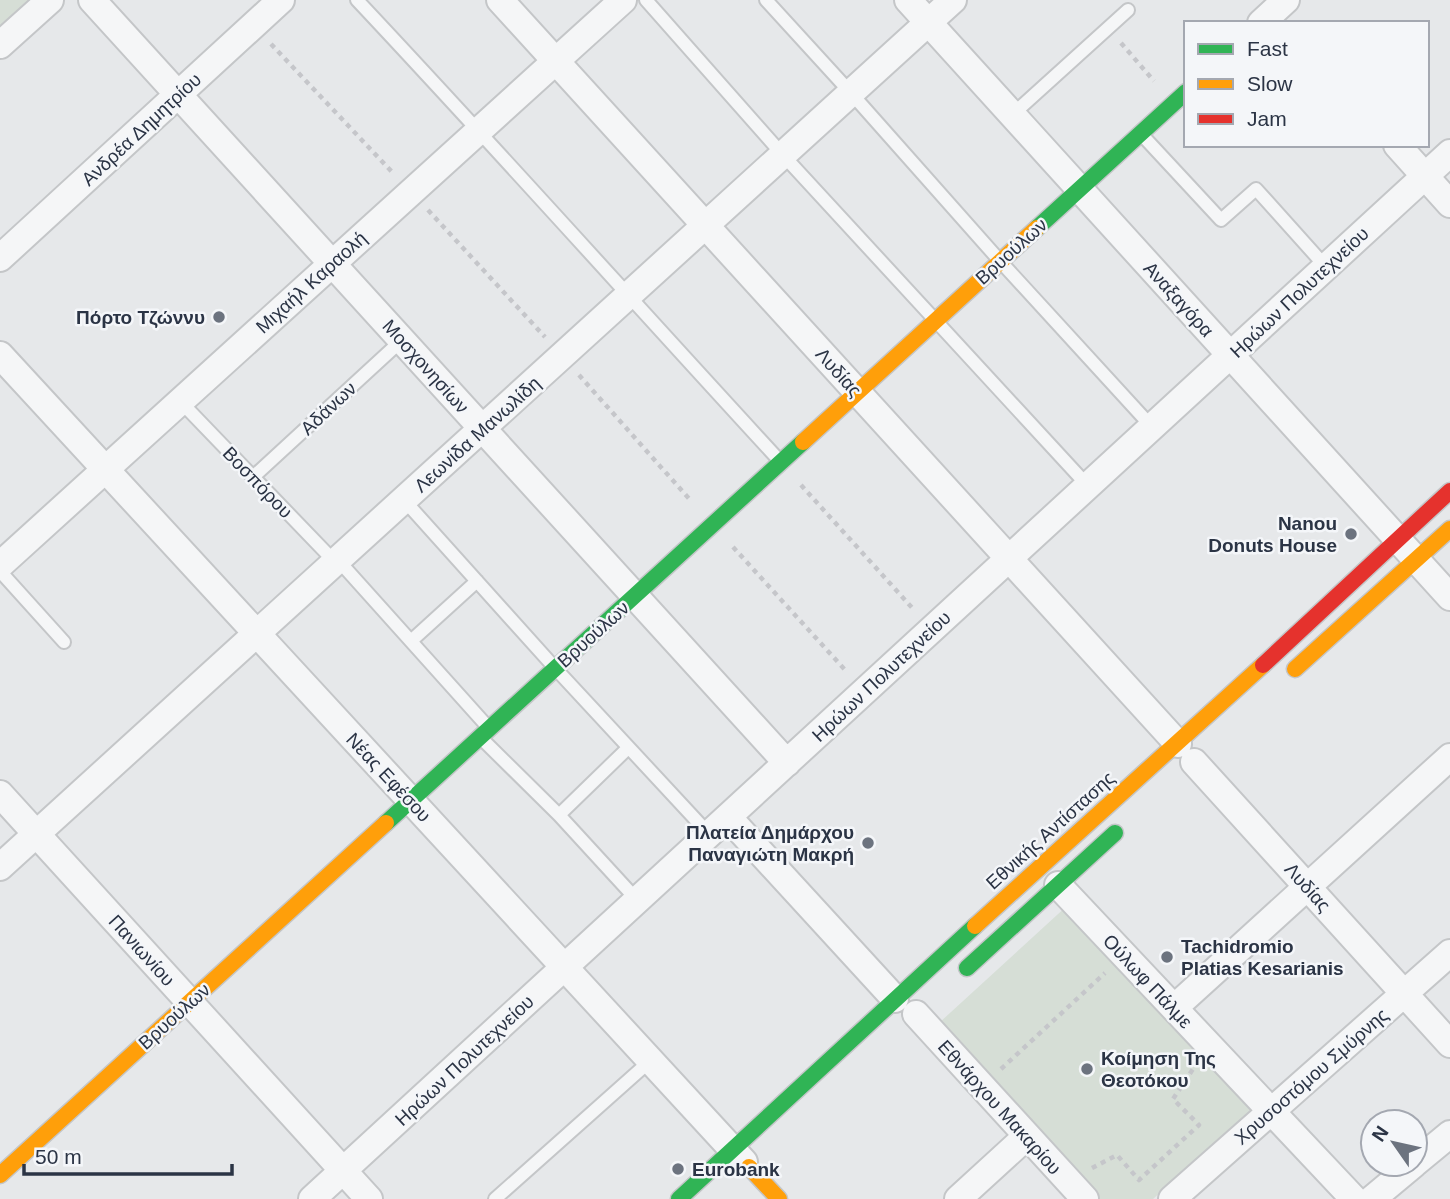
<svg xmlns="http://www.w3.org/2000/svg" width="1450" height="1199" viewBox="0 0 1450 1199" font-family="Arial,sans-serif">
<rect width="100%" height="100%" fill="#e6e8ea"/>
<path fill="#d6ded6" d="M0,0h42l-42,37z
M1069,904l185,203 -101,92h-54l-160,-176z"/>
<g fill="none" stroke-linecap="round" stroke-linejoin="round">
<g stroke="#c4c6c8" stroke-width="16">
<path id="lane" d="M357,0c142,151 280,306 421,459
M646,0l137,155 305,331
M766,0l85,93 149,168 152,166
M1012,115l116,-105
M1143,136l78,84 35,-31 70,78
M180,401l155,161
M253,477l149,-137
M404,500l151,168 154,166
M338,560l149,166
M0,571l64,71
M411,641l66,-60
M482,739l77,76 78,85
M559,815l69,-67
M495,1199l155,-138"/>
</g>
<g stroke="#c4c6c8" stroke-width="30">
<path id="street" d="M92,0l695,763
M500,0l678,744
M908,0l542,597
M1261,23l25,-23
M0,45l50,-45
M1397,145l53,59
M0,258l281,-258
M0,355l744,807
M0,565l623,-565
M1194,762l256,282
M0,794l369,405
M728,817l167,182
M0,867l953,-867
M1058,885l296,314
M1174,1008l276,-251
M916,1014l169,185
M1415,1163l35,-29
M312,1199l1138,-1046
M958,1199l69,-63
M1172,1199l278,-246
M1372,1199l42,-35"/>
</g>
<g stroke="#c4c6c8" stroke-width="19">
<path id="fast" d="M1037,228l149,-136
M386,823l417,-381
M967,968l148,-135
M679,1199l296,-273"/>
</g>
<g stroke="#c4c6c8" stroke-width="19">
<path id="slow" d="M803,442l234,-214
M1295,669l155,-140
M975,926l288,-261
M749,1167l30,32
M0,1175l386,-352"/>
</g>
<g stroke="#c4c6c8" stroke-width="19">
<path id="jam" d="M1263,665l187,-174"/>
</g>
<path stroke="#c5c6ca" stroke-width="4.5" stroke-dasharray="5 5" stroke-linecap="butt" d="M1121,43l33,38
M271,44l122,129
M428,210l117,127
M579,375l113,127
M801,485l114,126
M733,547l114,125
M1001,1069l104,-96
M1092,1168l25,-13 22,25 60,-55 -26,-26 22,-33"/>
<use href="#lane" stroke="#f5f6f7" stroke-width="12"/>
<use href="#street" stroke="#f5f6f7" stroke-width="26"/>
<use href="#fast" stroke="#30b455" stroke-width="16"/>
<use href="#slow" stroke="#ff9f0a" stroke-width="16"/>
<use href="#jam" stroke="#e5322d" stroke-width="16"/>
</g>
<g fill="#6c737f" stroke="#f4f6f9" stroke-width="2.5">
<circle cx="219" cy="317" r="7"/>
<circle cx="1351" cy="534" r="7"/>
<circle cx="868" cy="843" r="7"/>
<circle cx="1167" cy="957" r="7"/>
<circle cx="1087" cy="1069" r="7"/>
<circle cx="678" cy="1169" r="7"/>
</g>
<g text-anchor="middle" stroke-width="5" stroke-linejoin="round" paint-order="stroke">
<g font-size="19" fill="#2b3445" stroke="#f4f6f9">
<text transform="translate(141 129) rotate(-43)" y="7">Ανδρέα Δημητρίου</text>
<text transform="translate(1011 251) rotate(-42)" y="7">Βρυούλων</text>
<text transform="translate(311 282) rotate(-42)" y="7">Μιχαήλ Καραολή</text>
<text transform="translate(1299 292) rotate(-43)" y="7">Ηρώων Πολυτεχνείου</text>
<text transform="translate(1179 299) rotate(48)" y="7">Αναξαγόρα</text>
<text transform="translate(426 366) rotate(48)" y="7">Μοσχονησίων</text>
<text transform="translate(839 372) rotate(48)" y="7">Λυδίας</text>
<text transform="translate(328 408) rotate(-43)" y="7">Αδάνων</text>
<text transform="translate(477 434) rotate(-42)" y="7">Λεωνίδα Μανωλίδη</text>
<text transform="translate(258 482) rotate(46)" y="7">Βοσπόρου</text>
<text transform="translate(593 634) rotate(-42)" y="7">Βρυούλων</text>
<text transform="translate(881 676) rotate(-43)" y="7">Ηρώων Πολυτεχνείου</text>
<text transform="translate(389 777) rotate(47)" y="7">Νέας Εφέσου</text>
<text transform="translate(1050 830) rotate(-42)" y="7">Εθνικής Αντίστασης</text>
<text transform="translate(1308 887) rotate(48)" y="7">Λυδίας</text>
<text transform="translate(142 950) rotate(48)" y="7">Πανιωνίου</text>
<text transform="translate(1148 981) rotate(47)" y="7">Ούλωφ Πάλμε</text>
<text transform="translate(174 1016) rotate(-42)" y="7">Βρυούλων</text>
<text transform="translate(464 1060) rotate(-43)" y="7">Ηρώων Πολυτεχνείου</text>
<text transform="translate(1311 1076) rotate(-41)" y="7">Χρυσοστόμου Σμύρνης</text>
<text transform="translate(1000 1107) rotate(48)" y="7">Εθνάρχου Μακαρίου</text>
</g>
<g font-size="19" font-weight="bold" fill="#2b3445" stroke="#f4f6f9" text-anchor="end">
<text x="205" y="324">Πόρτο Τζώννυ</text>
<text x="1337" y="530">Nanou<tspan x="1337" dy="22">Donuts House</tspan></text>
<text x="854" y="839">Πλατεία Δημάρχου<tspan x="854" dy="22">Παναγιώτη Μακρή</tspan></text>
<text x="1181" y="953" text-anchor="start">Tachidromio<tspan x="1181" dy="22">Platias Kesarianis</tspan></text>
<text x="1101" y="1065" text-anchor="start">Κοίμηση Της<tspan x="1101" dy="22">Θεοτόκου</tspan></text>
<text x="692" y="1176" text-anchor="start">Eurobank</text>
</g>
</g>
<rect x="1184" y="21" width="245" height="126" fill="#f4f6f9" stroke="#a4a8b1" stroke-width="2"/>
<rect x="1198" y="44" width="35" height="10" fill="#30b455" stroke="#a4a8b1" stroke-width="2"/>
<text x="1247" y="56" font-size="21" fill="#2b3445">Fast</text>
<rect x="1198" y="79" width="35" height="10" fill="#ff9f0a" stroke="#a4a8b1" stroke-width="2"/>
<text x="1247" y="91" font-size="21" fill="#2b3445">Slow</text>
<rect x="1198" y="114" width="35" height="10" fill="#e5322d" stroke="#a4a8b1" stroke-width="2"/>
<text x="1247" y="126" font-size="21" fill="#2b3445">Jam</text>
<g transform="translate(1394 1143) rotate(304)"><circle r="33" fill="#f4f6f9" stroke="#a4a8b1" stroke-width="2"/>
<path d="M0-5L12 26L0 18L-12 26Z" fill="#6c737f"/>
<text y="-10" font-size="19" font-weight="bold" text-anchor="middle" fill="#2b3445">N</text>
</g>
<path d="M24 1164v10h208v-10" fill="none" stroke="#2b3445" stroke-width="3.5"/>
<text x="35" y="1164" font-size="21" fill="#2b3445" stroke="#f4f6f9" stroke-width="5" paint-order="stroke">50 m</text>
</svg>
